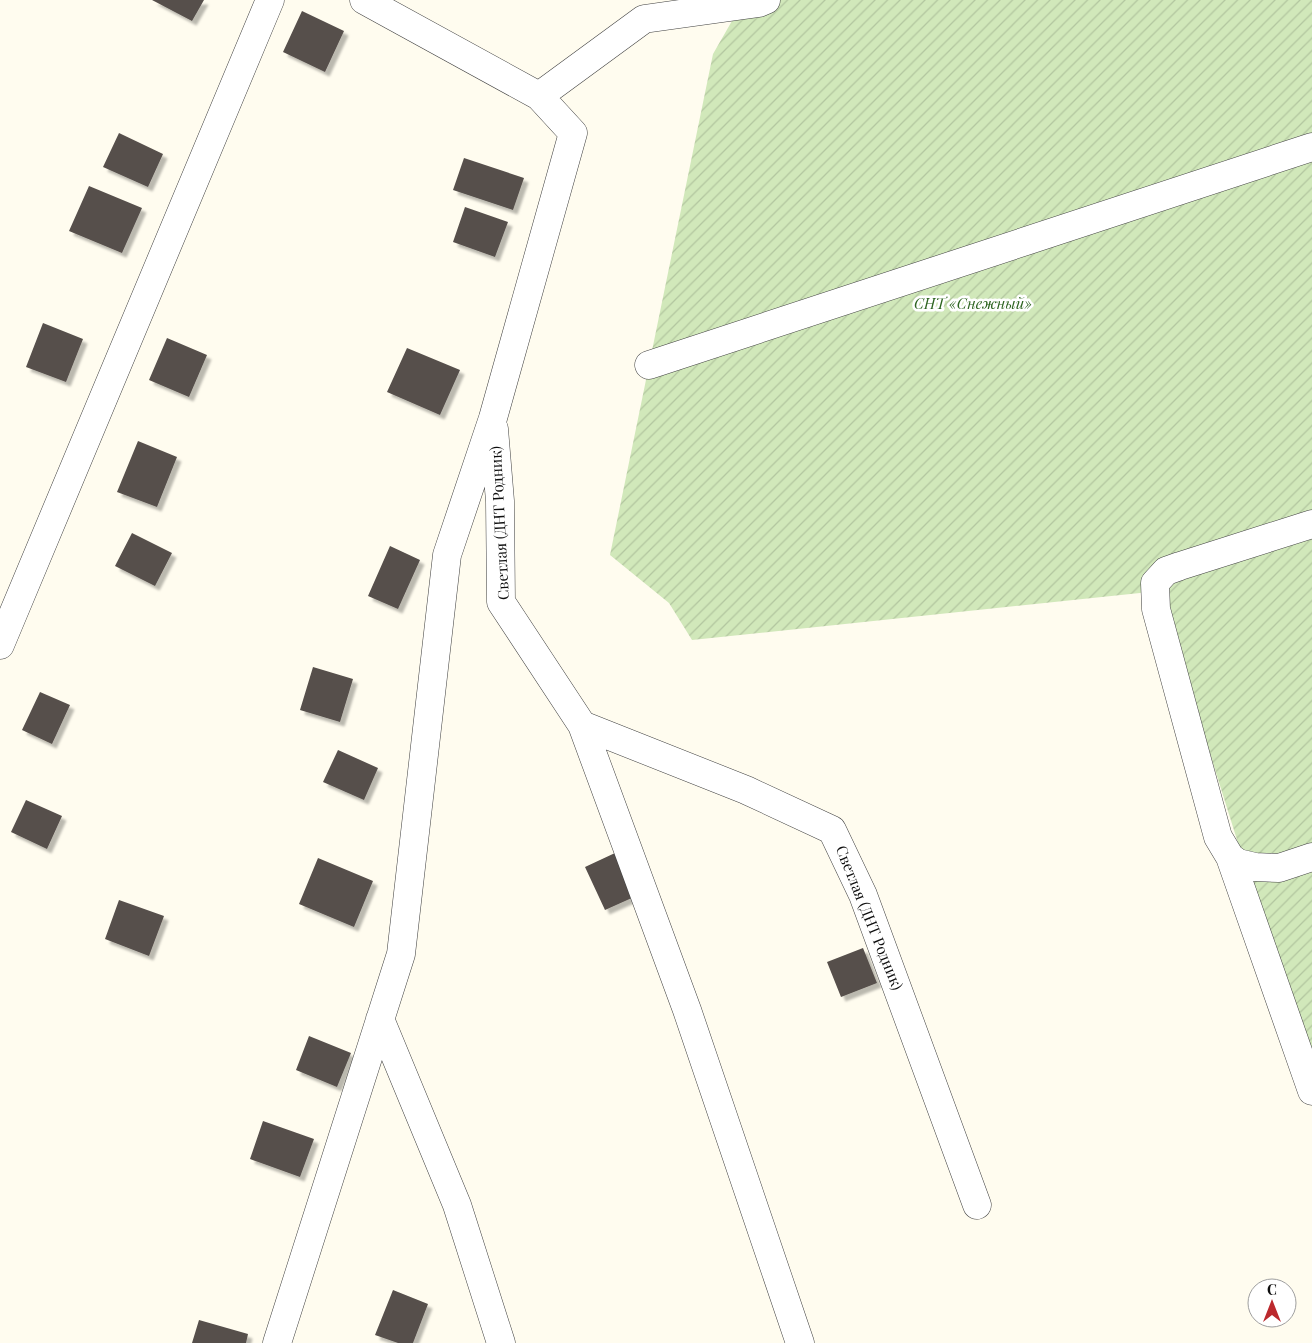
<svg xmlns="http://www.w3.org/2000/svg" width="1312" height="1343" viewBox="0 0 1312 1343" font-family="'Playfair Display',serif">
<defs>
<pattern id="garden-furrows" width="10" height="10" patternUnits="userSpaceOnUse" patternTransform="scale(1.25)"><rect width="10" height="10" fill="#d1e8ba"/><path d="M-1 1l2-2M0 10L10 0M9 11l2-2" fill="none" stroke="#b2c69f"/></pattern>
<filter id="shadow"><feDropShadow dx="4.5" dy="4.5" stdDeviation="1" flood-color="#0004"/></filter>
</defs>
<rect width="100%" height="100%" fill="#fffcef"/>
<path fill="url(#garden-furrows)" d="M744,0h568v1079l-153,-488 -467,49 -23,-37 -59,-48 103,-501z"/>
<path fill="#564f4b" filter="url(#shadow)" d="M152,0h52l-12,21z
M302,11l42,20 -19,41 -42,-20z
M119,133l44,21 -15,33 -45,-20z
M464,158l60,20 -11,32 -60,-20z
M89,186l53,22 -20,45 -53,-22z
M465,207l43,15 -13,35 -42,-15z
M43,323l40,16 -17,43 -40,-15z
M167,338l40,17 -18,42 -40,-17z
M407,348l53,22 -20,45 -53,-23z
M138,441l39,16 -20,50 -40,-15z
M132,533l40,20 -17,33 -40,-20z
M390,546l30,14 -22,49 -30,-13z
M313,667l40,12 -13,43 -40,-12z
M40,692l30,13 -18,39 -30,-14z
M338,750l40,18 -14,32 -41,-18z
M26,800l36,16 -15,33 -36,-17z
M615,853l19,44 -29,13 -20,-43z
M318,858l55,23 -19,46 -55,-23z
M119,900l45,16 -15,40 -44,-17z
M863,948l14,35 -36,14 -14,-35z
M309,1036l42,17 -14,34 -41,-17z
M263,1121l51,18 -14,38 -50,-18z
M393,1290l35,14 -15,39h-15l-23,-8z
M199,1320l49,14 -2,9h-54z"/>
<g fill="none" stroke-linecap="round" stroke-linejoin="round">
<g stroke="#414141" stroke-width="29">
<path id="minor" d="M364,0l175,96 105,-77 115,-16 7,-3
M649,365l663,-218
M494,429l6,72 1,101 81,123 105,285 113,333
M1312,524l-132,42 -14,5 -11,12 1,26 62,228 12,20 8,6 17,4 24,1 33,-11
M0,645l270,-645
M582,725l164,65 86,40 31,65 114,310
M1230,857l82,234
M380,1019l77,186 44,138
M277,1343l124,-389 46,-399 46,-137 80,-285 -34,-37"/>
</g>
<use href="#minor" stroke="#fff" stroke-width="28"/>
</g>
<g text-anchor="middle" stroke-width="5" stroke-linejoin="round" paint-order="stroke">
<g font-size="15" font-style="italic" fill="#2d6420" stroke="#fff">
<text x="973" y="309">СНТ «Снежный»</text>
</g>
<g font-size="15" fill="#0e0e0e" stroke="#fff">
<text transform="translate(500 523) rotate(-93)" y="5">Светлая (ДНТ Родник)</text>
<text transform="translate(869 918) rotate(68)" y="5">Светлая (ДНТ Родник)</text>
</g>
</g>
<g transform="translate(1272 1303)"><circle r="24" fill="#ffffff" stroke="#9f9f9f"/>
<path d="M0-4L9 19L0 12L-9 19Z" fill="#bb292d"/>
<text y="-8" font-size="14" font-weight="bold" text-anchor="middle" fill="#0e0e0e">С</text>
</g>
</svg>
